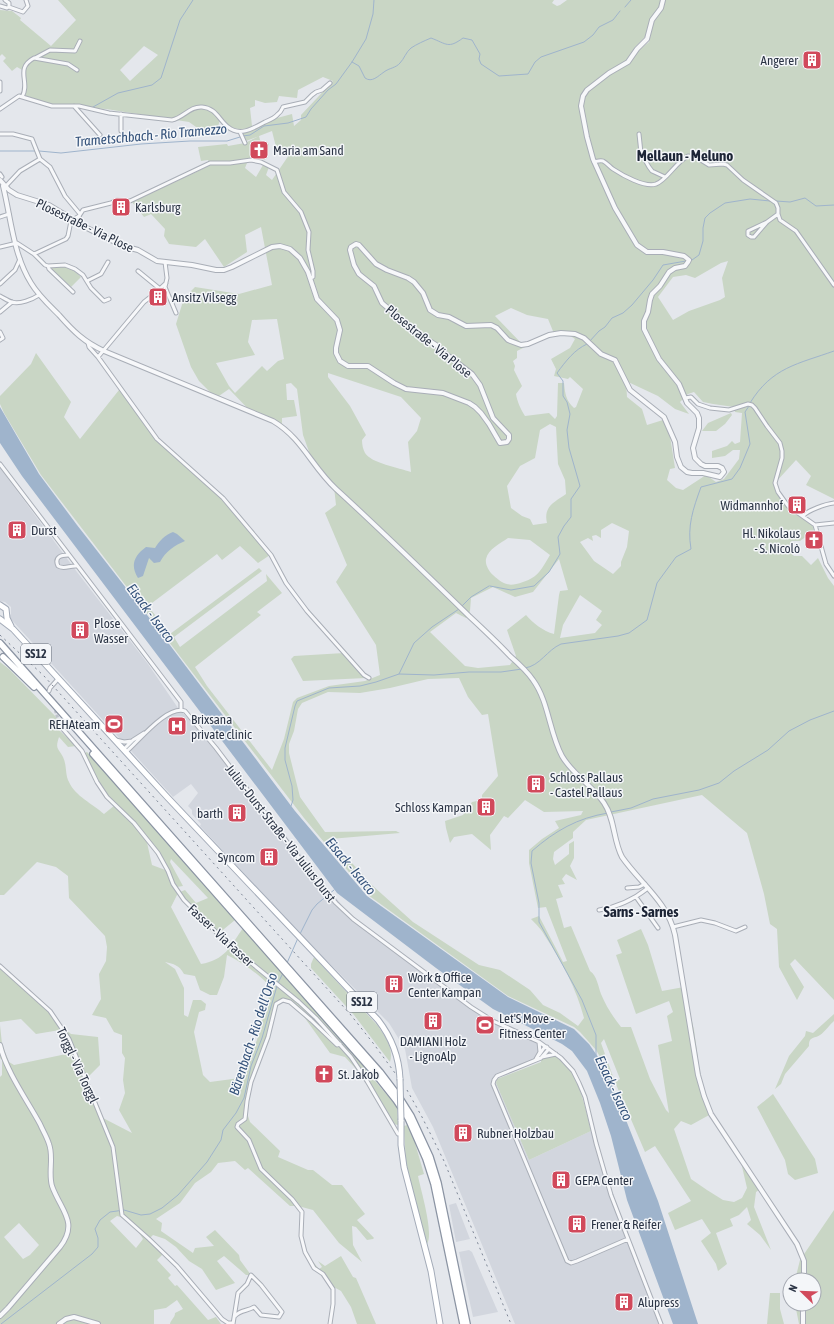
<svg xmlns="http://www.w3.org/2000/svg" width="834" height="1324" viewBox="0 0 834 1324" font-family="'Asap Condensed',sans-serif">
<rect width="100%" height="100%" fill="#e4e7ec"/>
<path fill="#d2d6de" d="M0,468l77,104 71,92 30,44 29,30 146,181 131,96 55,27 1,6 -5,12 -37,17 -2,6 33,77 64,-30 18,65 50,129h-146l-82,-197 -21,-39 -7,-39 -16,-26 -82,-82 -107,-115 1,-2 -9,-10v-4l-4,-4 10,-13 -7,-9 -18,13 -164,-180 2,-3v-7l-6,-5 -5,-1z
M456,1203l14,36 -14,3 -7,-37z
M469,1250l3,2 26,60 -25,5 -14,-65z"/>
<path fill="#c9d6c5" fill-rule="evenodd" d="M58,0h496l-2,3 5,3 3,-1 7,-5h94l-2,8 -8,11 -5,17 -11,11 -7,13 3,1 7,-10 11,-9 5,-21 10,-14 1,-7h169v499l-28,-14 5,-9 -15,-16 -21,23v4l13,19 24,17 2,8 -14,10h-8l-5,8 7,7h8l9,9 7,-7 10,20 6,8v414l-39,-41 -5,5 14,23 -7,13 -18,-33 -2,-38 -7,-5 -6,-30 -17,-61 -45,-38 -116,25 -13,12v6l-19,14 -1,7 2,6 14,-11v-10l5,-3v17l-4,8 7,14 -11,-6 -4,5 3,5 -7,1 5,12 -7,2 8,29 7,-2 19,45c7,5 8,15 11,23 5,12 12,23 20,33h10l19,52 16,31 3,3 -11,-68 14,-4 -5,-25 6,-4 -4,-11 -33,13 -20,-59 6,-2 -5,-13 24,-11 7,16 14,46 22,-4 10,43 7,50 10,34 -20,11 -10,-4 -7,8 17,50 16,11 16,10 11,2 8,-4 5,-10 -7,-30 16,24 7,5 -7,5 -2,15 17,43 -11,-15 -13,-11 4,-4 -4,-13 -8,8 -9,4 3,7 -17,7 11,31 -9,7 -2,-7 -15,-23 10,-8 -9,-14 -27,11 -7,-17 23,-12 -36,-55 -10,6 -30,-70 -19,-32 -16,-18 -6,-5 -66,-31 -140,-101 -64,-77 -263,-343 -37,-62 -4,-9v-8l31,-32 5,-11 35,49 -7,15 16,22 39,-49 38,50 65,59 48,56 -12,8 -18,-17 -18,14 -5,-6 -69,52 22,28 89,-66 3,3 -88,66 6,10 87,-66 -1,-7 16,19 -25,19 4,3 -66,52 12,19 65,84 12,-31 9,-37 4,-4 32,-12 36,-5 15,-6 -4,-30 -40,-63 11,-17 -22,-52 11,-8 -2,-18 -22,-27 -9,-25 -6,-46 -6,-6 -5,1 1,16h7l3,16 -15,2v6l-28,-9 -25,-26 -13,9 -17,-17 -8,-14 -15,-43 8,-26 11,-11 44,7 33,-9 -11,-58 -16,8 2,17 -23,15 -19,-28 -9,8 -27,-3 -5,-8 1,-7 -14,-15 -7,3 -12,-15 79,-37 -3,-5 -7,1 -3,-14 29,-3 1,2 17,-3 14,-7 1,4 9,4 -1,10 -3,6 -15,-4v5l-3,2 -2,5 11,9 7,-12 6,2 -3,8 6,5 17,-25 -2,-3 -11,-5 -4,-16 -26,10 -3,-8 8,-2 26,-13 15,-4 2,12 7,-6v-5l32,-34 -10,-4 -25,13 -1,8 -18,-2 -2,6 -12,1 -10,-3v6l-5,2 2,18 -2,2c-14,3 -18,0 -30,-8l-4,13 -17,-4 -10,-7 -83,-13 -56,-4 -25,-9 1,-6 -2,-19 -7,-4 -5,4 -9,-10 3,-3 -4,-4 -2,2v-46l12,1 9,7 -1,2 31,26 25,-26zM144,46l14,9 -28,26 -10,-11zM728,261l-6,17 3,19 -5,3 -31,11 -16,9 -15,-23 15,-20 13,-2 9,3 26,-15zM511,308l16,7 21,4 7,17 14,-1 6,4 -5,9 -19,11 5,10 -2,7 14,3 2,-2 13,12 -7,18 -2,1c-8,-7 -9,-15 -10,-25h-6l-1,33 -2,3 -6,-6 -24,3c-4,-6 -8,-15 -9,-22l6,-8 -8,-16 1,-4 -2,-5 4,-3v-7l8,-4 -30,-31zM277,319l7,40 -6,2 -11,10 -5,-5 -27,27 -6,-7 -13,-23 39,-8 -7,-13 4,-22zM328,373l73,24 20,21 -4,13 -9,11 3,30c-12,-4 -40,-9 -46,-19 -2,-4 -3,-8 -3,-13l4,-5 -16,-29 -22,-29zM626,381l32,15 17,13 14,5 -9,-12 8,-8 6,-2 9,10 10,2 21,3 1,5 7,1 -2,29 -5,2 -3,-3 -5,5 -15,5v7l13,-2 8,-6h7l-1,9 -15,20 -8,3 -10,-7 -23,15 -7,-2 -9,-8 3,-11 5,-1 -5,-32 -7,-16 -16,5 -5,-16 -15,-12zM550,424l6,3 2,37 7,16 1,14c-11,8 -23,12 -19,29l-14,2 -3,-6 -8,-3 -11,-8 -4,-22 13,-20 15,-8 5,-28zM612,523l17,8 -2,16 -6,15v4l-8,8 -19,-13 -14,-19 8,-4 5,3 -1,-5 4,-1 5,3v-8zM508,538l22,2 20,15c-8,13 -11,22 -27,27 -14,5 -19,3 -30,-7 -4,-4 -8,-10 -7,-16 2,-10 15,-16 22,-21zM559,559l9,31 -8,1 -1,4 -5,39c-11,-3 -21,-11 -28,-19l-19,15 9,26 -6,9 -32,3 -13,-2 -35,-34 26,-19 10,5 4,-7 1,-13 22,-11 22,10 18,-5zM580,595l22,16 -6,9 6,5 -7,8 -35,5 3,-13zM459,678l9,19 14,18 6,-1 10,62 -16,19v5l-10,2 -9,13 -18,6 1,7 4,15 4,-6 18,-3 19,16 -1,-15 14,-19 4,2 17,-18 19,12 39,-1 -2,4 -26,6 4,7 -17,11 -13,11v13l9,45 8,-1 21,54 -4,1 -24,-46 -8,3c5,5 11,11 14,17 16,24 32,54 39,82l-6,8 -18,-13 -17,-8 -13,-15 -30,-20 -21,-5 -66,-43 -40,-36 -43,-47 70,-6 -4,-2 -71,1 -25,-35 -11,-44v-9l5,-13 4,-22 4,-6 26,-11 32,1 30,-5 38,-9zM604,1039l16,40 -5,3 -14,-39z
M63,267c8,0 12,4 18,10l-10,10 -20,-18 2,-2z
M731,413l1,2 -7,9 -9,7h-14l6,-8z
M344,653l22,25 -63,3 -12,-22 3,-3z
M0,662l9,7 51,52 -4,2 3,7 17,16 -8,1 -9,-10c-4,12 -1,11 4,20 4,8 2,18 6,25 6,14 24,22 35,32l11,-9 -18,-23 -14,-28 4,-2 148,168 -17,14 -21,-21 3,-1 -9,-5 -11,-15 5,-2 11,13 12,-5 -37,-39 -1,3 13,24 -6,1 -7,-12 8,18 -7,14 30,57c24,-4 29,-17 42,-36l116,131 12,17 26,31 1,18 -5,-1 -15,-27 -22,-28 -11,-12 -15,-4 -33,-46 -11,-7 -10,4 -4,17 -16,46 -10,43 4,12 30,29 -2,6 30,13h5l19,15h10l23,29 -8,6 17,18 -1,1 -6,1 -11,-13 -4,-1 1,19 9,17 -23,-19 -26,-33 -15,-4h-8l-42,-38 -3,2 -10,-9 -17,2 -7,9 -16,11 -15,20 -24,16 6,4 -1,8 32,22 2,-5 19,-2 -8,-9 9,-7 24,25 1,5 11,15h-5l-22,-19 -7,5 18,22 -19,7 -14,-21 -13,-8 -13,-14 -11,-8 -12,-4 -4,4 15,14 -7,7 14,15 -3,3 7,8 2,-1 31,35 8,-3 5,7h-51c1,-5 5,-6 5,-11l8,-4 -6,-9 -11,8 -12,2v14h-154v-247l2,-2v-15l-2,-2v-33l2,19 7,18 5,3 57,-12 -11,-23 -24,4 -15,-15 -21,3v-56l38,33 23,27 10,8 27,3 2,28 -14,14 15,38 31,16 -13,-23 6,-17 -2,-13 2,-22 -3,-5v-18l-8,-3 -8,-14 -14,-3 9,-16 -2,-25 7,-13 1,-14 -2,-11 -36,-38 -1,-22 -12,-9 -19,-5 -33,33h-4zM146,838l22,33 -16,-6zM227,955c17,8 31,19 44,32l-14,53 -17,38 -30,4 -7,-7 -9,-43 5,-20 6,-2 1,-6 -5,-4h-8l-5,17 -4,-2v-27l-9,-19 -10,-7c9,2 14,3 19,12l11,2 5,14 10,5h7l7,-18zM117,1216c12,2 20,13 26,23l-7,9 -26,-27zM19,1223l20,22 -9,10 -7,4 -19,-22z
M314,957l64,69c7,11 16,22 12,36l-36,-47 -43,-47v-4z
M834,1014v7c-5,4 -9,11 -14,14 -6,4 -11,1 -11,11l-24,28 -4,10 -6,5 14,-33 16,-20 1,-5 7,2z
M552,1056c23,1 35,56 39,75l-62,29 -33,-77 1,-4 44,-17v-2l6,-3z
M773,1094l42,65 3,14 -23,7 -7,-6 -3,-14 -28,-53z
M407,1125l8,18 9,31 -6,2c3,15 16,57 9,68l-21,-78 -2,-40z
M834,1210v114h-35l-4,-20h19v-24h-19l5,-20z
M305,1252l14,17 3,-2 -4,-6 7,5 16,-10 12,21 3,1 20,46h-19l-6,-17 -10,-16 -9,-5 -4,-7 -14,-11z
M770,1293h10v16l4,15h-17z"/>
<path fill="#9fb4cc" d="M0,407l39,67 38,51 74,95 144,191 72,85 141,101 66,32 15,15 16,23 53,134 40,123h-25l-46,-124 -16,-64 -11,-33 -13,-32 -15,-20 -10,-7 -69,-35 -57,-41 -99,-75 -315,-417 -22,-33z
M173,532l4,2 8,7c-10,4 -20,11 -25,21l-6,1 -5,-5 -6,18 -5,2c-8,-13 -4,-22 8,-31l9,1c4,-7 10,-13 18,-16z"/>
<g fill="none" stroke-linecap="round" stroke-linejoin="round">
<path stroke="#9fb4cc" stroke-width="1" d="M625,7l6,-7
M352,62l7,4 6,12c7,5 13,-2 19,-6 5,-4 12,-4 16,-9 4,-4 6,-11 11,-15 6,-4 13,-7 20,-10 16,6 17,11 32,0l9,2 8,14 -1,5 2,5 18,12 29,-2 7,-12 6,-5 43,-15 9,-7 6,-8 14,-7 7,-9
M93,107l25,-14 34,-8 9,-7 19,-58 13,-20
M243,136l7,-1 14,-9 24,-3 18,-6 5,-8 17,-19 8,-6 16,-22 14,-23 7,-25 1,-14
M0,151h36
M39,151l22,2 80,-9 49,-3h37l13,-4
M776,201l14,1 15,-4 11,8 18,-1
M692,260l7,-5 4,-14v-13l2,-10 5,-5 15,-10 25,-4 20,2
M589,342l10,-11 6,-4 7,-9 11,-5 9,-8 21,-25 10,-15 23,-4
M750,403c22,-36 48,-39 84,-52
M490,586l21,4 23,-4 15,-14 11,-18 -2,-17 6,-11 7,-9v-18l9,-13 -11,-38 -2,-18 3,-16 -3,-12 -4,-6v-15l-6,-8c9,-12 17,-23 30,-29
M461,607l10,-10 18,-11
M525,668c15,-2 22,-18 36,-24l57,-8 11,-3 18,-13 10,-37 19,-26 15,-8c-4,-23 2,-40 10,-62l31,-8 8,-11 10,-24 -5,-32 4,-6
M399,674l15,-31 18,-16 27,-18
M291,806l2,-6 -1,-14 -7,-26v-12l10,-42 2,-5 32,-13 31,-2 16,-4 23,-8 35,1 35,-3h32l21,-3
M611,812l20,-4 22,-9 46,-9 20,-7 15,-12 34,-21 21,-19 21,-11 24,-9
M300,934l12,-24 5,-6 17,-14
M287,963l11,-25
M278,983l5,-10
M596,1055v-20l-14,-35 -43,-78v-19l-8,-40 1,-12c23,-20 45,-33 76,-38
M1,1324l91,-70 6,-7v-9l-3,-9 5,-9 10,-8 14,-2 17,5 9,-1 12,-6 16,-13 29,-33 14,-22 2,-10 13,-17 8,-15 7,-32 11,-28 15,-52"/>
<path stroke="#bfc3cb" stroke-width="3" stroke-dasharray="3 1.5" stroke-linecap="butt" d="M54,706l5,16"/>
<g stroke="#a9aeb7" stroke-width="5">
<path id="minor" d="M0,6l7,2 2,-1v-4l-4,-3
M9,7l14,5 5,-6 -2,-6
M35,58l15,-8 25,1 5,-10
M0,82v9
M22,97c9,-15 -8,-28 12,-39l34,6 9,6
M74,106l26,29
M0,109l19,-13 33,10h27l30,7 63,7c11,-2 18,-14 30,-13 14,1 17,13 26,20 12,10 26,1 37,-5 5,-2 10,-4 13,-8 3,-2 4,-5 5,-7l22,-5 7,-7 4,-3 6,-2 8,-7
M121,131v-17
M240,132l5,11
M0,134h13l19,5 8,20 10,8 15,29 15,18
M639,134l2,19 8,14 3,4 13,6
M594,162c4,-1 6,-2 9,-1 4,2 7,6 10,8 9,6 32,19 43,15 10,-3 20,-22 32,-28l8,1 13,8 14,-1 4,1 16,15 33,23 2,5v6l2,6 16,11 38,54
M0,174l2,3
M5,187l15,-16 20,-12
M79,216l2,6
M0,217l9,-3
M767,222l-19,9v4l3,2h3l13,-15 11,-8
M0,247l17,-4 17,11 11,11 3,1 17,-1 10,4 8,6 8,13 13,13 5,-2
M34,254l32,-15 2,-3 3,-15 8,-5 4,-6 28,-7 6,-3 13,1 80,-38h20l21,-3 10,2 16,8 7,22 17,20 8,20 -1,18 5,21v6l-3,1
M165,262l2,16 -2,9 11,26
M48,266l1,3 24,23
M138,271l22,18
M87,281l14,-7 7,-12
M0,284l15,-14 5,-11
M0,296c4,2 8,5 12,6 7,3 21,-3 27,-7
M0,312l12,-10
M0,332l3,6 -3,2
M88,343l1,4 9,10 59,82 66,59 48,57 15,28 21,28 57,64 5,3
M98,357l46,-55 9,-7 13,-12
M685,398l6,-1 7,7 12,4 19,2 19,-6 4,1 3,3 12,18 13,17 2,8v7l-7,25 3,9 10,14 27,19 11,39 8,12
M0,464l181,238v7
M803,516c5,-6 23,-12 31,-13
M815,525l19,-2
M68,555c-7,0 -14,2 -10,11 6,4 12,-1 19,0
M49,691l1,-3 8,-9
M59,722l3,6 20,23 15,31 10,15 27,26 24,30 10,18 5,13 11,16 44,44 71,58 17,16 35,39 16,24 31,53h3
M116,740l8,2 8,-1
M124,749l9,-9 11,-7
M126,752c13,-11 41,-47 59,-41l31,37 99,131 21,24 17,16 118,88 22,14 46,21 22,16 12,13 6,12 6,14 11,46 15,52 50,129
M627,888l12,-1 6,-3
M636,897l22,31
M599,910c19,-3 34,-10 49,-22
M673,927l28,-7 14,3 21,8 9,-4
M0,966l50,45 19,28 44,108 9,68 27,24 28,27 45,53 6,4h5
M547,1047l1,3 -7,8 -44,18 -3,4 -1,4 74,177 4,2 6,-2 51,-22
M539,1055l5,-7 3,-1
M542,1057l14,-3
M536,1059l4,-7 -1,-10
M233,1324l5,-31 9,-9 4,-9 10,10 21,27 -3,5 -18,-2 -7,-8c-6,4 -14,3 -19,9
M330,1324l3,-20v-15l-10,-15 -9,-6 -9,-16 -4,-16 1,-24 -10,-13 -31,-30 -12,-29 -12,-13 1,-3 7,-5 2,-18 4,-19 17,-45 8,-33 7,-4 7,2 21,18 26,25 3,-1"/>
</g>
<g stroke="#a9aeb7" stroke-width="6">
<path id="tertiary" d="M0,180l9,10 8,5 32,10 38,23 36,18 15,4 19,11 35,4 24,5h8l8,-3 40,-20 8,-1 10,3 10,9 8,14 9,27 20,21 3,10 -4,18v5l4,8 8,5h20l26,17 12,6 37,4 26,10 6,4 6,6 8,11 11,19 7,-1 2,-3v-4l-16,-17 -13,-33 -8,-11 -25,-19 -11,-10 -24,-15 -10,-10 -20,-17 -8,-17 -15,-12 -5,-9 -4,-15 1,-3 5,-3 3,1 17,19 11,6 21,8 6,4 9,11 7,17 8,5 11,2 17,9 25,-1 6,3 11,12 13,5 7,-1 21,-9 12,-2 14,1 9,4 17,16 14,6 15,30 34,27 11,25 2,15 4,10 6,5 5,1h11l17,4 4,-5 -2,-4 -4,-2h-13l-4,-2 -6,-6 -2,-10 6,-20v-10l-2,-5 -10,-10 -8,-19 -20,-25 -15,-30v-8l4,-9 2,-12 2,-6 8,-8 9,-14 6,-4 10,-2 3,-4 1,-2 -5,-4 -21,-4h-16l-10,-7 -22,-37 -22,-49 -6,-22 -6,-31 2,-10 4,-6 22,-17 19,-11 9,-13 10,-10 5,-19 9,-12 2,-8
M3,186c8,32 10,68 28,97 7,12 18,22 28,32 14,16 25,27 45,36l169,70c29,17 39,46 63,68 45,41 89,84 133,127 14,13 28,26 41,40 8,7 17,15 23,24 16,22 16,52 29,76 10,18 30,29 42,47 11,16 9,37 18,54 18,26 46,45 53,78l23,140 6,21 7,18 86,130 7,17v19
M0,1045c6,26 27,55 40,79 3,7 7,13 9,20 5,13 -1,28 3,42 9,25 27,36 8,61l-52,61 -8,8
M59,1324l7,-5 8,-2 24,7
M803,1324v-20"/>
</g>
<g stroke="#a3abb8" stroke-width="7">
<path id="primary" d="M0,605l6,4 1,9 4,8
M0,619l13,10 155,169 210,222c14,18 21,36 22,59
M401,1120v25l3,22 27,104 9,53"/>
</g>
<g stroke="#8b94a3" stroke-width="8">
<path id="motorway" d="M0,643l380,429 19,25 12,19 19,41 8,26 29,141
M3,657l31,30
M93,754l284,322 19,24 12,18 18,41 8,25 29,140"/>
</g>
<use href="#minor" stroke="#f7f8fa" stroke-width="3"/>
<use href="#tertiary" stroke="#f7f8fa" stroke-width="4"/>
<use href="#primary" stroke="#fff" stroke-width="5"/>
<use href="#motorway" stroke="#fff" stroke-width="5.5"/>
<path stroke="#7d8696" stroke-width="1" stroke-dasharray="2 4" stroke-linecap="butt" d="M0,635l44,41 306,338 23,29 22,30
M407,1090l15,27 22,44 67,163"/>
<g stroke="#a3abb8" stroke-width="7" stroke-linecap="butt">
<path id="primary-bridge" d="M400,1079l1,41"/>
</g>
<use href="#primary-bridge" stroke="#fff" stroke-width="5"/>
</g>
<defs>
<g id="building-square" transform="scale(1)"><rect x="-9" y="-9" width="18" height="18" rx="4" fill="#d1495b" stroke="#f4f6f9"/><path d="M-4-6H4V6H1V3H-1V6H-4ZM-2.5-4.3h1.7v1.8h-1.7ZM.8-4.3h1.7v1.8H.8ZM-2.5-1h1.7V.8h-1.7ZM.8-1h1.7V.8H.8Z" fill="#fff"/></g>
<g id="church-square" transform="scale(1)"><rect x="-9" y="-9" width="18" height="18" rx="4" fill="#d1495b" stroke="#f4f6f9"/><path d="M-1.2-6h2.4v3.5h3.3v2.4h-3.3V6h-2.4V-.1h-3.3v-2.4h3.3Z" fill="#fff"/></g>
<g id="stadium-square" transform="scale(1)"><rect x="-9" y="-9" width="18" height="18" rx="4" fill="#d1495b" stroke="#f4f6f9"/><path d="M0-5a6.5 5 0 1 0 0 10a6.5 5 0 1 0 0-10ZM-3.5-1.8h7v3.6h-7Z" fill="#fff"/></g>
<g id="hospital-square" transform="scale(1)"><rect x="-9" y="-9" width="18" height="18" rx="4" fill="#d1495b" stroke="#f4f6f9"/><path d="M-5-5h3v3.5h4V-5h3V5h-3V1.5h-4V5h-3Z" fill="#fff"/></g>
</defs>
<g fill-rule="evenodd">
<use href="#building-square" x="812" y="60"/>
<use href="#church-square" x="259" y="150"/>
<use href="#building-square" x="121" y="207"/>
<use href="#building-square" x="158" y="297"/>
<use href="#building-square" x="797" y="505"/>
<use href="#building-square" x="17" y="530"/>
<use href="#church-square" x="814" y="540"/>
<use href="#building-square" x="80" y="630"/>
<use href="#stadium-square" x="114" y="724"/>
<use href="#hospital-square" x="177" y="726"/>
<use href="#building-square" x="536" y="784"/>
<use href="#building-square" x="486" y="807"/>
<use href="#building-square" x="237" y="813"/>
<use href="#building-square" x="269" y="857"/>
<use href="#building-square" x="394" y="984"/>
<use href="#building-square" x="433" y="1021"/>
<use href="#stadium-square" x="485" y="1025"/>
<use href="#church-square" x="324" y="1074"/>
<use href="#building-square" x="463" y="1133"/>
<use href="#building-square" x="561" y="1180"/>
<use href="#building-square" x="577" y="1224"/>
<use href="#building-square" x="624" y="1302"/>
</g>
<g text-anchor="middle" stroke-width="3" stroke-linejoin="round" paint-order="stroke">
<g fill="#f4f6f9" stroke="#676e7b" stroke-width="1">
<rect x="21" y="644" width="30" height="20" rx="3"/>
<rect x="347" y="992" width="30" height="20" rx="3"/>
</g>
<g font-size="12" font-weight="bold" fill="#2b3445">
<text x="36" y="658">SS12</text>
<text x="362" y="1006">SS12</text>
</g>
<g font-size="13" fill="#2b3445" stroke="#f4f6f9" text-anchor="start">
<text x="798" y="65" text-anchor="end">Angerer</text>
<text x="273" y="155">Maria am Sand</text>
<text x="135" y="212">Karlsburg</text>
<text x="172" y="302">Ansitz Vilsegg</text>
<text x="783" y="510" text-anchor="end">Widmannhof</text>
<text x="31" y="535">Durst</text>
<text x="800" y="538" text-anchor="end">Hl. Nikolaus<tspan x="800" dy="15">- S. Nicolò</tspan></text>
<text x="94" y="628">Plose<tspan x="94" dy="15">Wasser</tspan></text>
<text x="191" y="724">Brixsana<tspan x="191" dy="15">private clinic</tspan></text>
<text x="100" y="729" text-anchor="end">REHAteam</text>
<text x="550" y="782">Schloss Pallaus<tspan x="550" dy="15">- Castel Pallaus</tspan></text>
<text x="472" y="812" text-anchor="end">Schloss Kampan</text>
<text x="223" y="818" text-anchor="end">barth</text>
<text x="255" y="862" text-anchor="end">Syncom</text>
<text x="408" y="982">Work &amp; Office<tspan x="408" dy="15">Center Kampan</tspan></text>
<text x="499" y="1023">Let'S Move -<tspan x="499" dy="15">Fitness Center</tspan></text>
<text x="433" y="1046" text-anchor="middle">DAMIANI Holz<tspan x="433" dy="15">- LignoAlp</tspan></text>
<text x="338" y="1079">St. Jakob</text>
<text x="477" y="1138">Rubner Holzbau</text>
<text x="575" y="1185">GEPA Center</text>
<text x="591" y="1229">Frener &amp; Reifer</text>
<text x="638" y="1307">Alupress</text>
</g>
<g font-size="13" fill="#2b3445" stroke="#f4f6f9">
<text transform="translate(85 225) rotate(26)" y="5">Plosestraße - Via Plose</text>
<text transform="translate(429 341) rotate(39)" y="5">Plosestraße - Via Plose</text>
<text transform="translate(281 833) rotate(52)" y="5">Julius-Durst-Straße - Via Julius Durst</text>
<text transform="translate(221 935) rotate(43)" y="5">Fasser - Via Fasser</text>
<text transform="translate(78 1065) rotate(65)" y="5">Torggl - Via Torggl</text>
</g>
<g font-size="14" font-style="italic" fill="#34527a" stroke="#f4f6f9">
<text transform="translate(151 135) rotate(-5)" y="5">Trametschbach - Rio Tramezzo</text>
<text transform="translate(151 613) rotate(53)" y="5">Eisack - Isarco</text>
<text transform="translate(351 866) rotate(50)" y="5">Eisack - Isarco</text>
<text transform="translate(253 1034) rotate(-72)" y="5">Bärenbach - Rio dell’Orso</text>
<text transform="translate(614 1088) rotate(65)" y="5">Eisack - Isarco</text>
</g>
<g font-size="15" font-weight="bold" fill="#1d2536" stroke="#f4f6f9">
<text x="685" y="161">Mellaun - Meluno</text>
<text x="641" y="917">Sarns - Sarnes</text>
</g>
</g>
<g transform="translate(802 1292) rotate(293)"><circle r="19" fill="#f4f6f9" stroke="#a4a8b1"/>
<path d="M0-3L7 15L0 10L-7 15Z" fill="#d1495b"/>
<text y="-6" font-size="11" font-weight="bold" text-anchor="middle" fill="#2b3445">N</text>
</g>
</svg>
